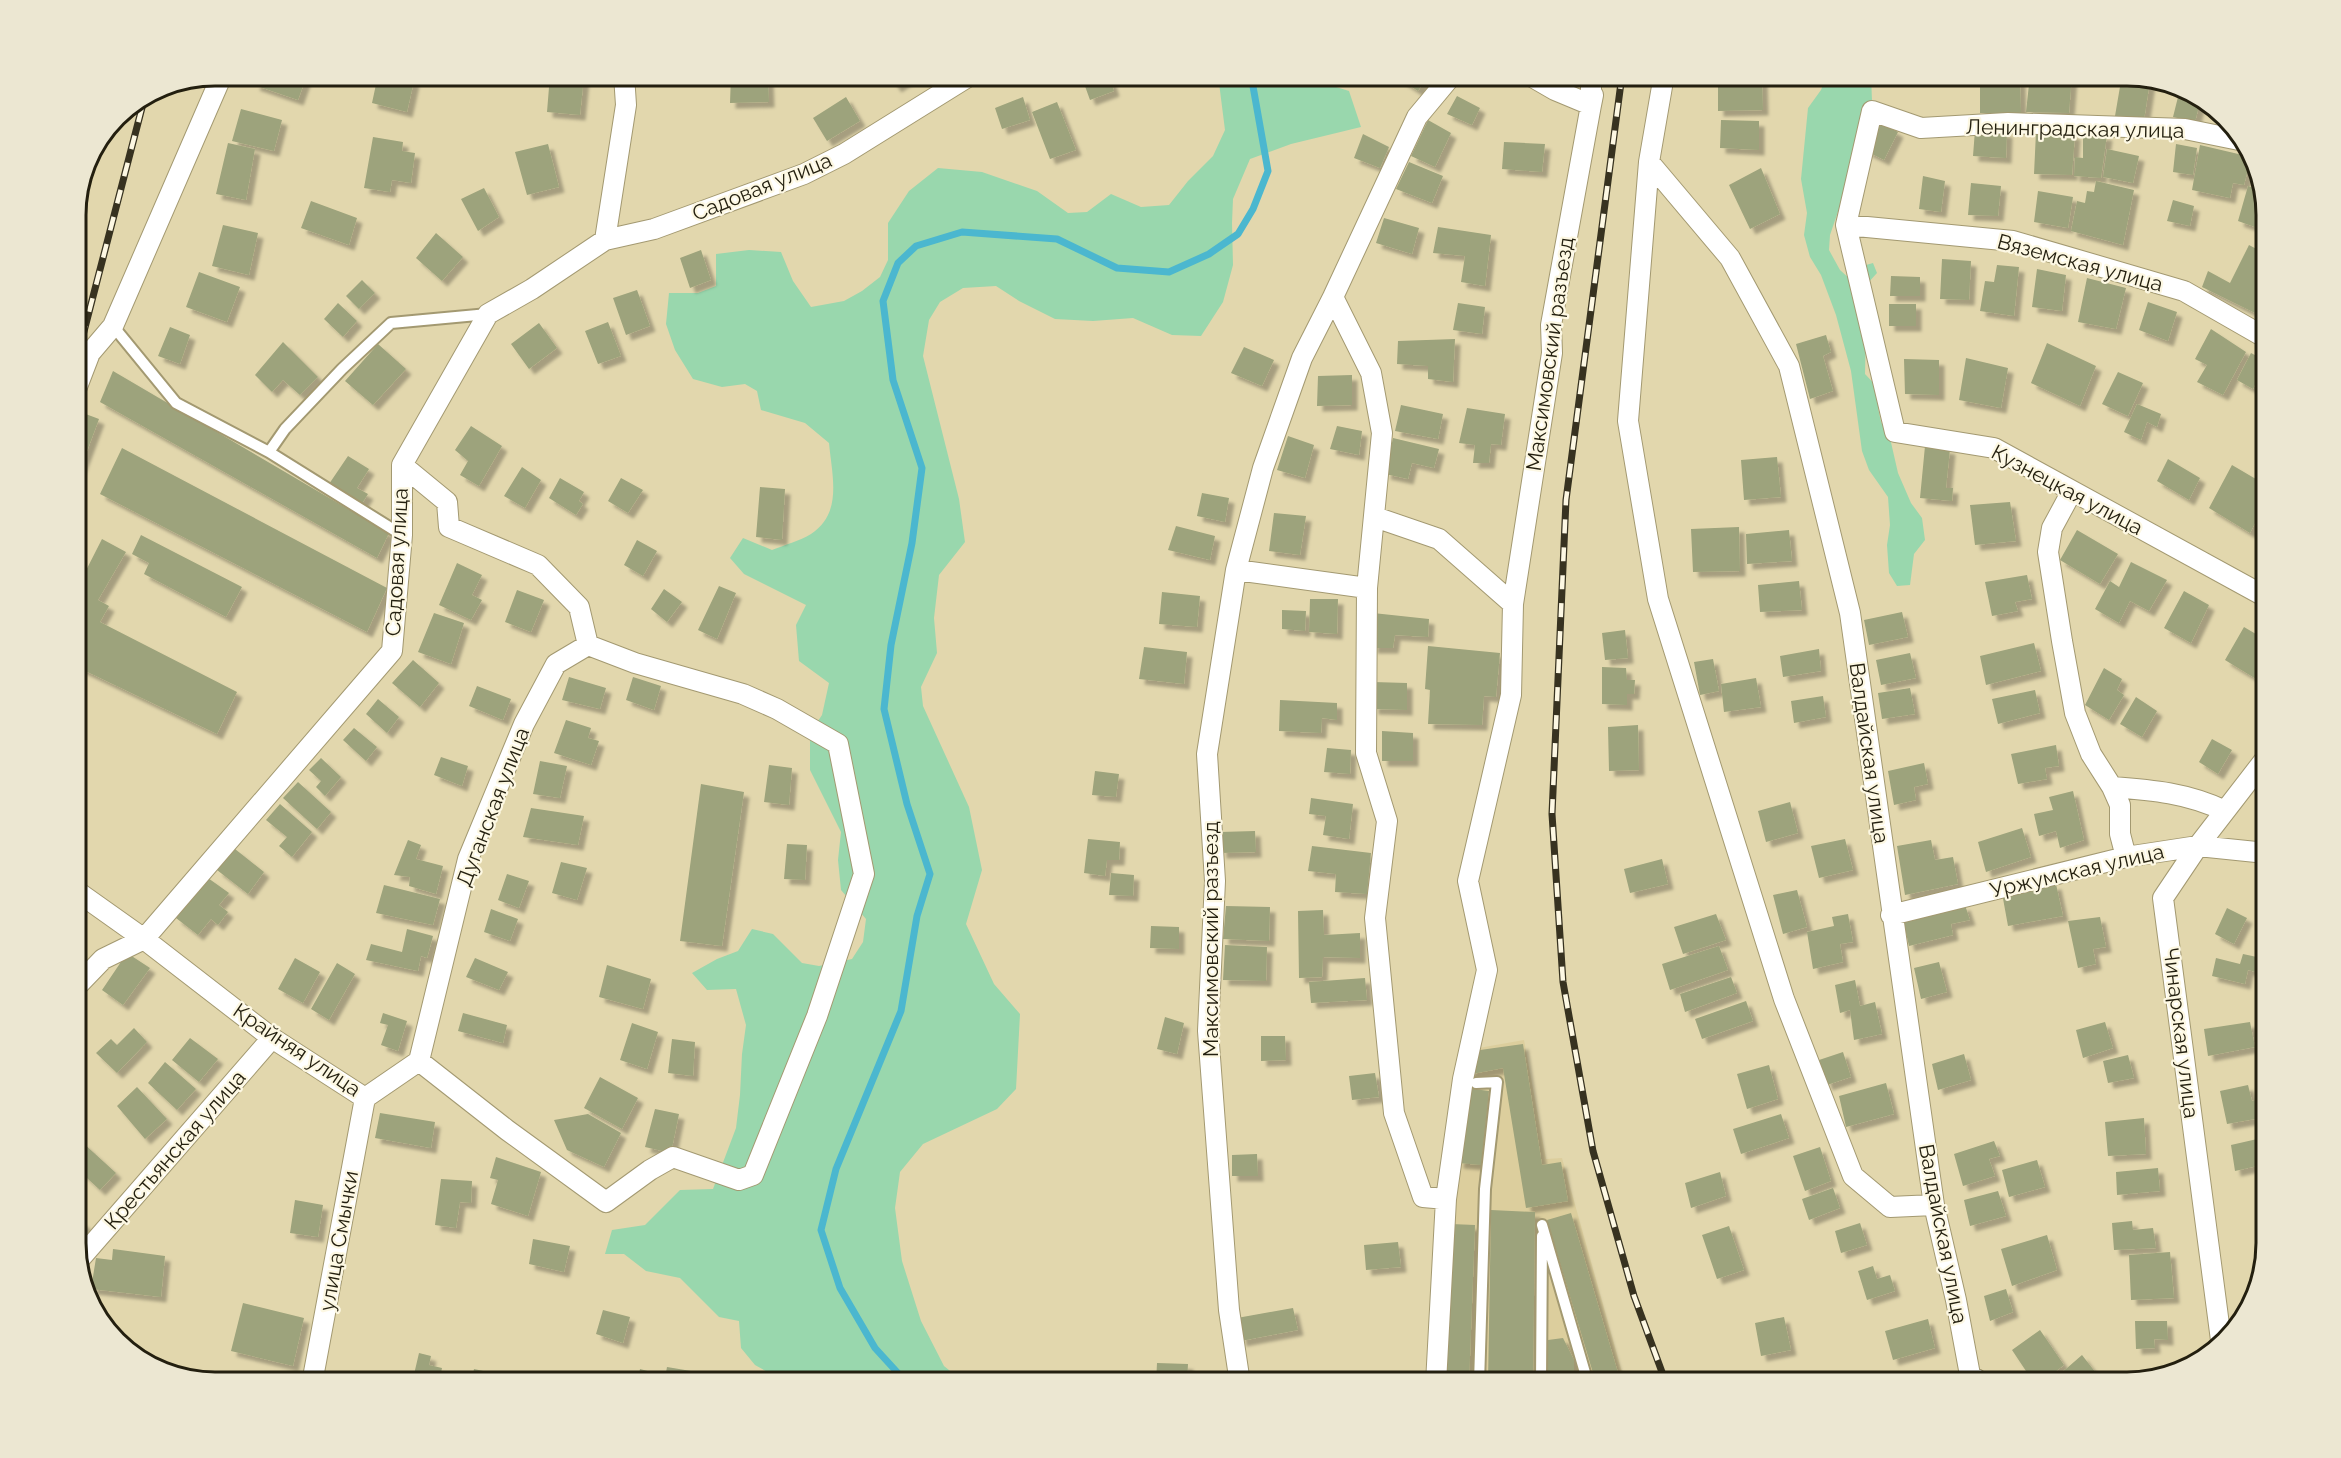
<svg xmlns="http://www.w3.org/2000/svg" width="2341" height="1458" viewBox="0 0 2341 1458" font-family="Raleway,sans-serif">
<defs>
<filter id="shadow"><feDropShadow dx="5.5" dy="5.5" stdDeviation="1.5" flood-color="#0004"/></filter>
</defs>
<rect width="100%" height="100%" fill="#e2d7ad"/>
<path fill="#dcce9d" d="M1524,1040l22,119 16,-1 63,225h-183l6,-155 25,-179z"/>
<path fill="#99d7ad" d="M1218,75h95l4,6 32,10 12,36 -70,17 -41,15 -17,40 -1,24 1,42 -10,37 -22,34 -29,-1 -39,-17 -40,3 -38,-2 -36,-18 -23,-15 -33,2 -23,14 -11,18 -6,36 36,143 6,43 -26,33 -5,43 3,35 -16,34 2,19 46,101 13,63 -16,54 28,60 26,30 -4,75 -19,20 -74,35 -23,28 -5,36 7,53 19,60 23,45 21,17h-178l-32,-18 -14,-17 -2,-27 -20,-4 -39,-39 -34,-7 -22,-17h-19l7,-24 33,-5 35,-35 33,-1 23,-61 4,-33 2,-41 4,-29 -10,-36 -29,1 -15,-17 25,-14 21,-8 14,-22 21,5 29,29 17,3 33,-7 11,-17 3,-23 -25,-29 -3,-30 3,-28 -31,-62v-37l12,-18 7,-32 -30,-22 -3,-36 10,-20 -62,-31 -14,-16 13,-20 29,12c12,-5 28,-9 39,-16 32,-21 21,-58 18,-91l-24,-20 -44,-13 -4,-19 -12,-7 -23,3 -29,-8 -18,-29 -9,-26 3,-31h29l18,-7v-32l33,-4 32,2 12,29 18,26 33,-6 18,-10 18,-14 8,-17v-37l21,-32 29,-23 44,4 55,19 31,22 19,-1 24,-18 30,13 28,-2 19,-24 25,-25 12,-26z
M1827,75h44l1,26 -16,36v10l-13,50 -13,38 -1,15 11,20 11,10 15,-15 7,-2 4,10 -10,11 -2,90 16,17 -3,17 3,14 9,16 8,35 13,30 11,15 3,22 -11,14 -4,31 -13,1 -8,-13 -2,-28 3,-20 -2,-28 -19,-27 -7,-19 -11,-80 -15,-56 -15,-40 -11,-18 -6,-22 3,-22 -6,-34 7,-71 13,-18z"/>
<g fill="none" stroke-linecap="round" stroke-linejoin="round">
<path stroke="#4bb7cf" stroke-width="7" d="M907,1383l-32,-35 -35,-60 -19,-58 15,-61 65,-158 16,-95 13,-42 -23,-70 -23,-95 7,-64 21,-102 10,-75 -29,-88 -10,-79 15,-38 18,-17 46,-14 95,7 60,29 52,4 40,-18 29,-20 15,-25 15,-38 -17,-96"/>
</g>
<path fill="#9da37b" filter="url(#shadow)" d="M258,75h49l-9,25 -44,-15z
M378,75l36,6 -7,31 -35,-9z
M550,75l34,2 -4,38 -33,-3z
M731,75h37l1,27 -39,1z
M888,75h27l-19,12z
M1081,75h28l5,16 -24,9z
M1393,75h35l-10,16z
M1718,75h44l1,35 -45,1z
M1980,75h33v5h7l1,33h-41z
M2030,75h42l-3,38 -43,-1z
M2122,75l28,6 -6,39 -29,-4z
M2180,89l17,5 4,4 -6,24 -22,-5z
M1457,96l23,12 -8,17 -25,-11z
M846,97l14,24 -33,20 -14,-23z
M1023,97l7,23 -28,9 -7,-21z
M1057,102l19,48 -26,9 -18,-47z
M241,109l41,11 -8,31 -42,-10z
M1428,120l23,13 -16,34 -24,-11z
M1721,120l38,1v29l-39,-2z
M1881,123l17,9 -14,28 -18,-9z
M1975,130l32,2 -1,26 -33,-2z
M2036,132l39,2 -3,41 -38,-1z
M2083,133l24,2 -6,43 -27,-2 1,-19 8,1z
M1363,134l26,13 -9,21 -26,-10z
M373,137l30,5 -1,9 13,2 -4,30 -19,-3 -2,12 -26,-4z
M1504,142l41,2 -3,28 -40,-3z
M228,143l27,6 -9,51 -30,-6z
M548,144l11,43 -32,8 -12,-43z
M2176,144l21,4 -4,27 -20,-3z
M2200,145l51,12 -7,28 -11,-2 -3,15 -38,-8z
M2107,149l32,7 -6,27 -30,-6z
M1409,162l34,14 -11,27 -36,-14z
M1761,168l19,46 -30,15 -21,-44z
M1923,176l22,5 -4,31 -22,-3z
M2096,181l38,9 -11,55 -52,-14 6,-30 8,2 2,-12 7,1z
M1971,183l30,3 -3,30 -30,-1z
M2248,186l13,5 5,14v26l-28,-10z
M484,188l15,29 -21,14 -17,-32z
M2038,191l35,6 -5,31 -34,-6z
M2173,200l21,6 -4,20 -23,-5z
M311,201l46,17 -8,27 -48,-17z
M1384,218l35,10 -7,26 -36,-11z
M223,225l35,8 -9,42 -37,-9z
M1438,227l53,8 -6,51 -24,-4 4,-26 -32,-3z
M436,233l27,24 -21,24 -26,-23z
M2249,245l17,9v41l-9,19 -55,-27 6,-16 22,12z
M701,250l10,30 -21,8 -10,-30z
M1942,259l29,2 -2,39 -29,-1z
M1997,265l22,2 -5,49 -34,-5 5,-30 9,1z
M2037,269l29,6 -4,36 -30,-4z
M199,272l41,15 -13,35 -41,-15z
M1891,276l29,1v19h-30z
M2087,278l39,10 -10,41 -38,-7z
M362,280l13,13 -16,16 -13,-13z
M637,290l13,36 -24,9 -13,-37z
M2148,302l29,10 -9,29 -29,-11z
M338,303l19,18 -14,16 -19,-18z
M1458,303l27,4 -3,27 -29,-4z
M1889,304h27v22h-27z
M608,322l13,34 -23,8 -13,-33z
M539,323l18,25 -28,21 -18,-25z
M170,327l20,8 -10,29 -22,-8z
M2211,329l35,23 -23,43 -26,-13 10,-17 -12,-6z
M1826,335l5,17 -8,4 10,35 -23,8 -14,-55z
M1455,339l-2,43 -25,-3v-13l-31,-2 1,-23z
M283,342l35,35 -18,18 -17,-15 -11,12 -17,-17z
M2047,343l49,23 -16,40 -49,-23z
M378,344l28,25 -33,36 -28,-24z
M1244,347l30,13 -12,26 -31,-13z
M2251,353l15,8 -13,28 -16,-9z
M1966,358l42,10 -7,40 -42,-8z
M1904,359l35,1v35l-34,-1z
M113,371l276,162 -12,25 -277,-156z
M2118,372l25,11 -15,33 -26,-12z
M1352,375v30l-35,1 1,-30z
M2137,404l24,10 -4,13 -10,-5 -6,18 -17,-8z
M1401,405l42,9 -5,25 -43,-8z
M1467,408l38,6 -4,31 -10,-1 -2,19h-16l2,-18 -16,-2z
M75,410l24,9 -24,64z
M471,426l31,20 -23,40 -19,-11 8,-14 -13,-11z
M1337,426l25,5 -3,24 -29,-6z
M1288,436l26,9 -9,33 -28,-8z
M1393,438l46,11 -5,19 -22,-5 -4,16 -23,-5z
M1925,446l25,3 -4,39h7l-1,13 -32,-3z
M122,448l265,140 -20,44 -267,-138z
M348,456l21,13 -12,19 11,6 -7,11 -32,-21z
M1777,457l4,40 -37,3 -3,-40z
M2168,459l32,19 -11,22 -32,-19z
M2232,465l34,20v17l-16,31 -41,-25z
M522,467l19,13 -16,28 -21,-12z
M560,478l24,14 -5,9 4,3 -7,11 -27,-17z
M621,478l22,12 -15,23 -20,-12z
M760,487l25,2 -3,51 -26,-3z
M1202,493l27,5 -4,24 -28,-6z
M2010,502l6,39 -41,4 -5,-40z
M1274,513l32,3 -6,39 -31,-4z
M1176,526l39,10 -5,24 -42,-10z
M1739,527l1,44 -47,1 -2,-43z
M1789,530l3,31 -45,3 -1,-30z
M2077,530l41,24 -18,30 -40,-24z
M141,535l101,52 -16,30 -82,-43 5,-11 -17,-9z
M102,539l24,13 -28,48 11,6 -9,16 137,70 -20,42 -142,-68v-74z
M637,540l20,11 -14,25 -19,-11z
M2131,562l36,18 -18,31 -19,-10 -11,22 -24,-14 15,-28 9,6z
M457,563l25,12 -10,20 10,5 -11,20 -32,-15z
M2027,575l5,24 -17,3 3,9 -26,5 -7,-34z
M1799,581l3,29 -42,2 -2,-27z
M719,586l17,7 -19,46 -19,-9z
M664,589l18,13 -15,20 -16,-13z
M517,590l27,10 -13,32 -26,-10z
M2184,591l25,14 -18,38 -27,-15z
M1162,592l38,4 -3,31 -38,-3z
M1310,599h28l-1,35 -28,-2z
M1282,610l24,1 -1,20 -23,-2z
M1902,612l6,25 -39,8 -5,-25z
M434,613l30,10 -13,41 -33,-12z
M1373,613l56,6 -1,18 -33,-2 -2,13h-21z
M2244,627l22,13v45l-41,-25z
M1625,630l3,28 -23,2 -3,-27z
M2034,643l7,28 -55,14 -6,-29z
M1428,646l72,7 -4,44 -12,-1 -2,29 -54,-1 2,-34 -5,-1z
M1144,647l43,5 -3,32 -45,-5z
M1819,649l2,22 -38,6 -3,-21z
M1910,653l6,25 -35,7 -5,-25z
M1713,659l6,32 -19,4 -6,-33z
M413,660l26,23 -19,24 -28,-24z
M1602,667l24,1 1,12h8l-1,14h-7v11l-25,-1z
M2104,668l18,11 -5,11 7,5 -15,25 -24,-15z
M569,677l37,11 -6,21 -38,-9z
M633,677l28,9 -7,24 -28,-10z
M1756,678l5,29 -37,5 -3,-28z
M1373,682l34,1v27l-34,-1z
M477,686l34,13 -8,21 -34,-14z
M1910,688l5,26 -33,5 -4,-26z
M2035,690l5,23 -42,11 -6,-25z
M1823,696l3,21 -32,6 -3,-22z
M2136,697l21,14 -15,26 -22,-13z
M378,699l21,18 -12,16 -21,-19z
M1280,700l57,3v17l-15,-2 -1,15 -42,-2z
M566,720l25,8 -3,10 11,3 -8,24 -37,-12z
M1638,725l1,45 -30,1 -1,-44z
M354,728l23,19 -11,14 -23,-21z
M1382,731l31,2v28h-31z
M2212,739l20,11 -14,24 -19,-12z
M2056,745l3,21 -14,2 2,11 -29,5 -7,-30z
M1327,748l24,2 -1,24 -26,-2z
M441,757l27,9 -6,20 -28,-11z
M321,758l20,19 -16,19 -9,-9 5,-6 -12,-11z
M540,761l27,5 -7,32 -27,-4z
M1924,763l4,21 -14,3 2,13 -22,5 -6,-34z
M769,765l23,3 -3,37 -25,-3z
M1095,771l24,3 -3,23 -24,-2z
M298,782l33,30 -14,17 -34,-31z
M701,784l43,8 -22,154 -42,-5z
M2073,791l11,49 -24,8 -4,-17 -17,5 -5,-22 19,-4 -4,-13z
M1311,798l42,6 -4,35 -26,-4 3,-19 -17,-2z
M1790,802l8,31 -32,9 -8,-31z
M280,804l32,28 -20,25 -13,-11 8,-9 -21,-17z
M531,808l53,8 -6,29 -55,-8z
M2022,828l9,29 -45,15 -8,-30z
M1255,831l1,21 -35,1 -1,-21z
M1088,839l32,3 -1,18h-12l-2,16 -21,-3z
M1845,839l8,31 -34,8 -8,-32z
M408,840l13,5 -5,14 27,7 -7,28 -27,-8 1,-9 -16,-2z
M1931,840l4,20 18,-3 5,27 -53,11 -8,-49z
M787,844l20,1 -2,35 -21,-1z
M1312,846l59,7 -4,41 -32,-2 1,-18 -28,-3z
M235,849l29,23 -16,22 -31,-24z
M1662,859l6,25 -38,9 -6,-24z
M561,862l26,6 -10,32 -25,-7z
M1111,873l23,2 -1,21 -24,-1z
M507,874l22,7 -10,27 -21,-8z
M208,878l21,15 -10,12 9,7 -10,13 -7,-6 -13,16 -22,-17z
M2056,884l7,32 -55,10 -6,-33z
M384,885l56,14 -7,26 -57,-12z
M1797,890l10,37 -24,7 -10,-39z
M1965,905l5,15 -19,4 2,11 -44,11 -6,-26z
M1226,906l44,1 -1,34 -46,-2z
M2227,908l20,10 -13,26 -19,-10z
M491,909l27,10 -8,22 -26,-9z
M1323,910l1,25 36,-2v25l-37,-1 -1,20 -23,1 -1,-67z
M1716,914l10,26 -43,14 -9,-27z
M1848,914l5,28 -13,2 3,18 -30,7 -6,-37 27,-6 -2,-9z
M2100,917l6,30 -13,2 3,15 -18,4 -10,-47z
M1151,926l28,1v22l-29,-1z
M407,929l26,7 -6,22 -6,-2 -3,15 -52,-11 5,-16 31,8z
M1225,945l42,2 -1,34 -43,-1z
M1719,946l9,24 -58,20 -8,-26z
M127,953l23,15 -27,37 -21,-15z
M2243,954l23,5 -3,15 -15,-4 -3,14 -33,-8 4,-18 24,6z
M295,958l25,14 -17,31 -25,-14z
M475,958l33,14 -9,18 -33,-13z
M1939,962l8,30 -26,7 -7,-31z
M337,963l18,11 -26,46 -18,-11z
M607,965l44,14 -8,30 -44,-12z
M1731,977l6,16 -52,19 -5,-18z
M1365,978l2,22 -56,3 -2,-21z
M1855,980l5,26 15,-4 7,32 -28,6 -4,-30 -10,3 -5,-28z
M1746,1001l7,20 -51,18 -7,-20z
M383,1013l24,8 -9,30 -17,-6 7,-20 -8,-2z
M463,1013l44,12 -4,18 -45,-12z
M1165,1017l19,6 -7,31 -20,-5z
M2105,1022l8,26 -30,10 -7,-28z
M2250,1022l5,25 -47,9 -4,-27z
M632,1023l26,9 -11,37 -27,-9z
M134,1028l13,14 -30,31 -21,-20 15,-14 6,6z
M1261,1036h24l1,24 -25,1z
M190,1038l28,21 -19,23 -27,-22z
M672,1039l23,3 -2,34 -25,-3z
M1523,1044l19,121 19,-3 7,39 -42,7 -23,-140 -36,7 6,-24z
M1843,1052l8,25 -24,8 -8,-25z
M1964,1054l7,26 -33,10 -6,-26z
M2128,1055l6,23 -26,5 -5,-22z
M165,1062l31,27 -19,21 -29,-27z
M1769,1065l9,34 -31,10 -10,-35z
M1375,1073l4,24 -27,3 -3,-24z
M600,1077l38,21 -16,31 -38,-21z
M1886,1083l8,31 -48,13 -7,-31z
M2248,1085l4,16 10,-3 4,19 -39,7 -7,-33z
M137,1087l30,32 -22,20 -28,-33z
M1466,1088l23,3 -8,74 -23,-2z
M655,1109l24,5 -8,39 -26,-6z
M380,1113l55,9 -4,26 -56,-10z
M588,1114l33,19 -17,34 -37,-17 -13,-30z
M1781,1114l8,24 -48,16 -8,-25z
M2144,1118l2,36 -38,2 -3,-34z
M2266,1137v27l-31,7 -4,-26z
M1994,1141l6,15 -11,3 6,17 -32,10 -9,-32z
M82,1142l34,31 -16,17 -25,-23v-18z
M1820,1147l11,34 -26,10 -12,-35z
M1257,1154l1,22h-26v-21z
M496,1157l45,15 -13,44 -37,-12 7,-24 -8,-2z
M2037,1160l8,27 -36,10 -7,-27z
M2158,1168l2,23 -43,4 -1,-23z
M1720,1172l6,24 -35,12 -6,-25z
M441,1179l31,2 -1,22 -11,-1 -4,26 -21,-3z
M1833,1188l7,20 -31,12 -7,-21z
M1998,1191l8,25 -36,10 -6,-26z
M295,1200l28,5 -5,32 -28,-4z
M1491,1210l44,2 -2,171h-45z
M1571,1213l50,170h-25l-49,-163z
M75,1216l11,9 -11,11z
M2132,1221l1,9 20,-2 3,20 -42,2 -2,-27z
M1860,1223l7,22 -26,8 -6,-22z
M1451,1224l24,1 -6,158h-24z
M1729,1226l15,44 -27,9 -15,-44z
M2047,1235l10,35 -45,16 -11,-37z
M533,1239l37,7 -6,26 -35,-8z
M1398,1242l3,25 -35,3 -2,-25z
M113,1249l52,7 -4,41 -70,-8 5,-31 16,2z
M2170,1252l4,46 -43,2 -2,-45z
M1873,1266l4,13 13,-4 5,16 -28,9 -9,-29z
M2006,1289l7,23 -23,9 -6,-25z
M243,1303l61,15 -11,48 -62,-15z
M1293,1308l5,22 -57,11 -4,-23z
M603,1310l27,7 -7,26 -27,-9z
M1784,1317l7,33 -30,6 -6,-33z
M1928,1319l7,29 -42,12 -8,-29z
M2135,1321h32l1,19 -14,-1 1,9 -19,1z
M2040,1330l24,35 -23,18h-7l-22,-33z
M1563,1338l11,22v23h-27l1,-43z
M419,1353l12,3 -2,9 13,3 -3,15h-27z
M2082,1355l14,18 -12,10h-17l-8,-8z
M1157,1363l31,1 -1,19h-31z
M667,1367l30,5 -2,11h-31z
M474,1369l14,3 -2,8 9,3h-24z
M640,1369l23,6 -1,8h-25z"/>
<g fill="none" stroke-linecap="round" stroke-linejoin="round">
<g stroke="#a39971" stroke-width="14">
<path id="lane" d="M113,326l63,77 93,49 133,83
M269,452l16,-23 57,-60 49,-46 97,-9
M1476,1083l21,-1 -12,107 -6,194
M1542,1225l46,158
M1541,1383l1,-147"/>
</g>
<g stroke="#a39971" stroke-width="22">
<path id="street" d="M1529,75l26,15 36,15 2,-10
M1664,75l-15,87 -21,259 30,178 126,400 69,177 37,31 44,-2
M2244,141l-59,-12 -177,-6 -87,5 -49,-17 -26,114 49,207 99,16 272,149
M1649,162l81,96 59,108 61,247 84,592 22,95 14,75 12,8
M1846,225l167,16 171,50 82,47
M605,240l21,-135 -2,-30
M1333,297l38,76 11,60 -15,155 -1,165 21,68 -12,97 19,195 29,84 23,2
M75,392l15,-39 23,-27 109,-251
M2072,491l-20,37 -4,24 14,89 13,72 16,41 21,33 8,18v29l6,23
M1375,517l64,22 74,65
M1236,570l131,18
M2112,787c40,3 76,6 113,24
M75,890l69,49 128,99 93,60 54,-37 88,69 99,72 44,-32 23,-13 66,23 14,-5 64,-159 47,-142 -26,-130 -61,-35 -34,-15 -108,-31 -47,-18 -9,-38 -41,-42 -89,-38 -2,-25 -45,-37
M1891,915l235,-58 72,-11 68,7
M75,988l28,-29 41,-20 248,-288 10,-116v-70l86,-151 44,-25 73,-49 49,-11 150,-55 40,-20 127,-79
M419,1061l49,-202 56,-135 32,-60 32,-19
M78,1261l194,-223
M2221,1340l-58,-442 35,-52 68,-88
M312,1383l53,-285
M1240,1383l-11,-73 -21,-279 7,-150 -8,-127 29,-184 27,-102 39,-110 31,-61 84,-180 35,-42
M1436,1383l10,-184 17,-120 24,-109 -19,-89 43,-186 2,-91 39,-251 -1,-28 40,-220v-30"/>
</g>
<use href="#lane" stroke="#fff" stroke-width="10"/>
<use href="#street" stroke="#fff" stroke-width="20"/>
<g stroke="#373220" stroke-width="7">
<path id="rail" d="M1622,75l-56,425 -14,314 11,168 30,169 41,145 32,87
M75,366l70,-270"/>
</g>
<use href="#rail" stroke="#fdf8e3" stroke-width="4.5" stroke-dasharray="14" stroke-linecap="butt"/>
</g>
<g text-anchor="middle" stroke-width="4.5" stroke-linejoin="round" paint-order="stroke">
<g font-size="21" fill="#231f0f" stroke="#fdf8e3">
<text transform="translate(2075 129) rotate(1)" y="7">Ленинградская улица</text>
<text transform="translate(762 187) rotate(-22)" y="7">Садовая улица</text>
<text transform="translate(2080 263) rotate(15)" y="7">Вяземская улица</text>
<text transform="translate(1550 354) rotate(-82)" y="7">Максимовский разъезд</text>
<text transform="translate(2067 490) rotate(28)" y="7">Кузнецкая улица</text>
<text transform="translate(397 562) rotate(-87)" y="7">Садовая улица</text>
<text transform="translate(1869 753) rotate(82)" y="7">Валдайская улица</text>
<text transform="translate(493 807) rotate(-69)" y="7">Дуганская улица</text>
<text transform="translate(2077 871) rotate(-13)" y="7">Уржумская улица</text>
<text transform="translate(1211 939) rotate(-90)" y="7">Максимовский разъезд</text>
<text transform="translate(2181 1033) rotate(83)" y="7">Чинарская улица</text>
<text transform="translate(297 1050) rotate(34)" y="7">Крайняя улица</text>
<text transform="translate(175 1150) rotate(-49)" y="7">Крестьянская улица</text>
<text transform="translate(1943 1234) rotate(79)" y="7">Валдайская улица</text>
<text transform="translate(339 1241) rotate(-80)" y="7">улица Смычки</text>
</g>
</g>
<path d="M0 0H2341V1458H0ZM215 86H2127A129 129 0 0 1 2256 215V1243A129 129 0 0 1 2127 1372H215A129 129 0 0 1 86 1243V215A129 129 0 0 1 215 86Z" fill="#ece7d2" fill-rule="evenodd"/>
<path fill="none" stroke="#231f0f" stroke-width="3" d="M215 86H2127A129 129 0 0 1 2256 215V1243A129 129 0 0 1 2127 1372H215A129 129 0 0 1 86 1243V215A129 129 0 0 1 215 86Z"/>
</svg>
